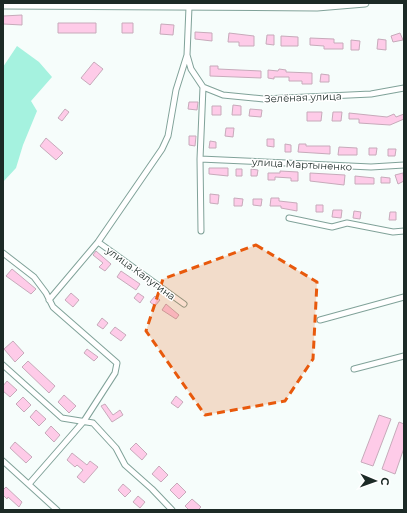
<svg xmlns="http://www.w3.org/2000/svg" width="407" height="513" viewBox="0 0 407 513" font-family="Montserrat,sans-serif">
<rect width="100%" height="100%" fill="#f6fdfb"/>
<path fill="#a5f2df" d="M17,46l22,16 13,15 -21,24 6,10 -14,34 -7,23 -13,14v-115z"/>
<path fill="#fecbe8" stroke="#c7aaba" d="M22,15v10l-19,-1v-8z
M58,23h38v10h-38z
M122,23h11v10h-11z
M161,24l13,1 -1,10 -13,-1z
M195,32l17,1v8l-17,-2z
M229,33l25,3v10h-15v-4h-11z
M400,33l3,7 -10,2 -2,-6z
M267,35h7v10l-8,-1z
M281,36l17,1v9h-17z
M310,38l24,1v4h9v6h-19v-3l-14,-1z
M378,39l8,1v10l-9,-1z
M351,40l9,1 -1,9h-8z
M94,62l9,7 -13,16 -9,-7z
M210,66h8v3l43,2v7l-51,-2z
M279,69l7,1v2l26,1v11h-10v-3h-13v-4h-15v2l-6,-1v-8l10,1z
M321,74l8,1v7h-9z
M189,102h9l-1,8 -9,-1z
M233,105l8,1v9h-9z
M212,106h9v9h-9z
M65,109l4,3 -7,9 -4,-3z
M250,109l12,1 -1,7 -12,-1z
M307,112h15l-1,9h-14z
M333,112h9l-1,9h-9z
M349,113l38,4 7,-3 2,3 8,-3v5l-14,6 -31,-2v-4h-10z
M226,128h8l-1,9 -8,-1z
M189,136h7l-1,10 -6,-1z
M46,138l17,15 -7,7 -16,-14z
M267,139h7v8l-7,-1z
M210,141l6,1v6h-7z
M285,144l6,1v7h-6z
M299,144h7v2h24v8l-32,-2z
M339,147l18,1v7h-19z
M369,148h8l-1,7h-7z
M388,149h8l-1,7h-7z
M209,168h19v8l-19,-2z
M236,169h6v7h-6z
M251,169l7,1 -1,6h-6z
M280,171l18,1v9h-7v-3l-16,-1v3h-7v-7h12z
M310,173l35,2 -1,10 -34,-4z
M403,173l1,8 -6,3 -3,-9z
M355,176l19,2v6h-19z
M381,177l9,1v5h-9z
M210,194l9,1 -1,9 -8,-1z
M234,198l9,1 -1,7h-8z
M271,198h8v3l18,2v8l-16,-3v-2h-11z
M253,199h9l-1,7 -8,-1z
M316,205h7v7h-7z
M333,210h9l-1,8 -9,-1z
M354,211l7,1 -1,7 -7,-1z
M390,212h6v8h-7z
M96,251l15,13 -6,7 -6,-4 4,-4 -10,-8z
M12,269l24,20 -5,5 -25,-18z
M121,271l19,13 -4,6 -19,-13z
M71,293l8,7 -6,7 -8,-7z
M138,293l6,4 -4,6 -6,-5z
M155,296l5,4 -5,6 -5,-4z
M166,304l13,11 -3,4 -14,-9z
M102,318l6,5 -5,6 -6,-4z
M115,327l11,8 -5,6 -11,-8z
M13,341l11,12 -9,9 -11,-13z
M87,349l11,8 -4,4 -10,-8z
M28,361l27,25 -6,7 -27,-26z
M7,381l10,9 -7,7 -7,-6v-5z
M64,395l12,11 -7,7 -11,-11z
M176,396l7,6 -5,6 -7,-5z
M23,397l8,8 -7,7 -8,-8z
M105,404l8,11 7,-5 3,5 -11,7 -11,-16z
M36,410l10,9 -7,7 -9,-9z
M379,415l12,4 -18,47 -12,-4z
M399,422l5,2v24l-9,26 -13,-5z
M51,426l9,9 -6,7 -9,-9z
M15,442l17,15 -6,6 -16,-15z
M136,443l11,11 -5,6 -12,-11z
M72,453l15,12 3,-4 8,6 -14,16 -7,-6 6,-7 -6,-5 -2,2 -8,-7z
M159,466l9,9 -7,7 -9,-8z
M177,483l9,9 -7,7 -9,-9z
M123,484l8,7 -6,6 -7,-7z
M6,487l16,15 -3,5 -11,-10 -1,2 -4,-4v-5z
M138,496l7,6 -5,6 -7,-6z
M192,499l9,8 -3,3h-9l-4,-4z"/>
<g fill="none" stroke-linecap="round" stroke-linejoin="round">
<g stroke="#80a299" stroke-width="7">
<path id="minor" d="M189,7l-2,48 4,14 12,18 -3,72 1,72
M203,87l20,8 41,4 107,-5 33,-6
M200,159l171,8 33,-2
M289,218l43,9 15,-4 46,9 11,-1
M98,242l86,62
M3,253l31,24 12,16 7,14 64,56 -2,10 -31,48 -55,63
M49,300l49,-58 64,-93 6,-13 8,-46 11,-35
M320,320l84,-23
M3,365l59,53 31,5 23,25 9,17 27,24 20,21
M354,369l50,-13
M3,461l54,49"/>
</g>
<g stroke="#80a299" stroke-width="9">
<path id="secondary" d="M3,5l314,2 48,-4"/>
</g>
<use href="#minor" stroke="#fff" stroke-width="5"/>
<use href="#secondary" stroke="#fff" stroke-width="7"/>
</g>
<path fill="#e8590c" fill-opacity="0.2" stroke="#e8590c" stroke-width="3" stroke-dasharray="8 5" stroke-linejoin="round" d="M256,245l61,37 -4,77 -28,42 -80,14 -59,-84 17,-52z"/>
<g text-anchor="middle" stroke-width="3" stroke-linejoin="round" paint-order="stroke">
<g font-size="10" fill="#1c2a26" stroke="#fff">
<text transform="translate(303 97) rotate(-2)" y="4">Зелёная улица</text>
<text transform="translate(302 164) rotate(3)" y="4">улица Мартыненко</text>
<text transform="translate(141 273) rotate(36)" y="4">улица Калугина</text>
</g>
</g>
<rect width="407" height="513" fill="none" stroke="#1c2a26" stroke-width="8"/>
<g transform="translate(375 481) rotate(92)" stroke="#ffffff" stroke-width="3" paint-order="stroke">
<path d="M0-3L7 15L0 10L-7 15Z" fill="#1c2a26"/>
<text y="-6" font-size="11" font-weight="bold" text-anchor="middle" fill="#1c2a26">С</text>
</g>
</svg>
